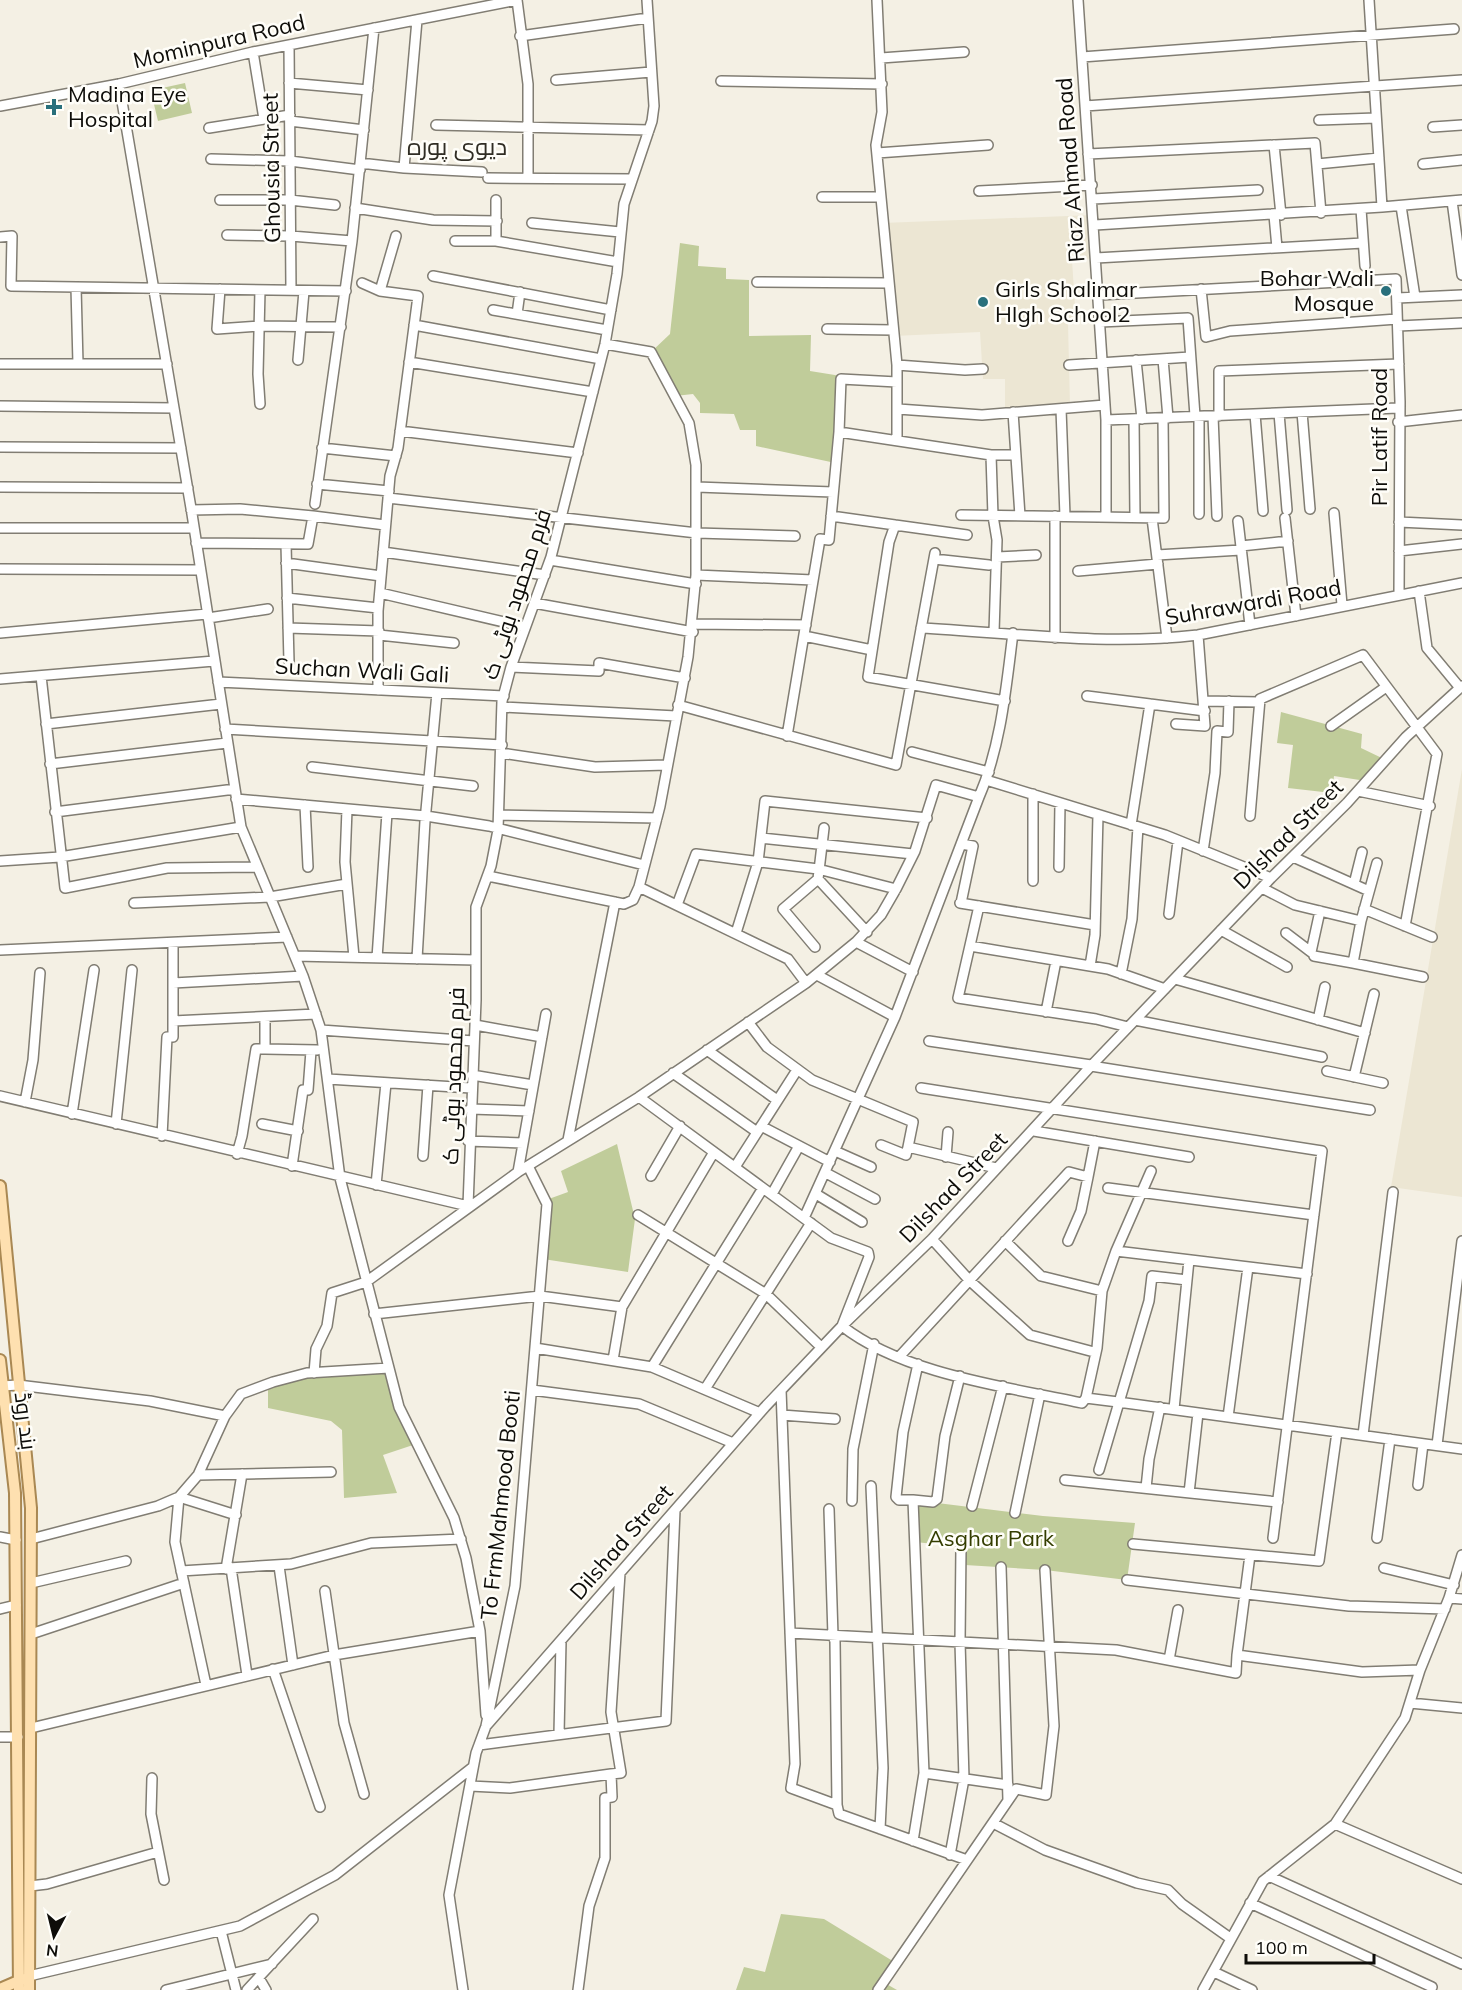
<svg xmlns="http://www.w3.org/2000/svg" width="1462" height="1990" viewBox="0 0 1462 1990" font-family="Mulish,Cairo,sans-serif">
<rect width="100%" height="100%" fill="#f4f0e4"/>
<path fill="#ece6d3" d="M1094,215l2,43 -24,2 4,62 -8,1 2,83 -65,7v-34h-22l-3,-47 -86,4 -12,-113z
M1462,769v428l-71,-10z"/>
<path fill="#c0cc9a" d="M185,83l7,30 -34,8 -6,-25 2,-1 -1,-5z
M680,243l19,3 -1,20 28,2v11l23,1v56l62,-1 -1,36 31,5 -1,88 -84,-18v-16h-16l-6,-16 -34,-1v-10l-7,-9 -18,2 -24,-44 19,-18z
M1281,712l81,22 -1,14 25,12 -20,21 -32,-5 -2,17 -44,-5 5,-43 -16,-2z
M617,1144l18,75 -7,53 -85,-13 3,-59 22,-8 -7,-21z
M389,1368l10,39 20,36 -36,12 14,38 -53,5 -2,-68 -11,-9 -63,-13v-24l39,-11z
M913,1500l130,16 92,7 -8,57 -82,-10 -80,-5 -1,-18 -49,-5z
M781,1914l43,5 72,44 -13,19 14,8h-161l8,-23 21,5z"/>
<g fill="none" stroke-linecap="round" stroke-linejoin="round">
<g stroke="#817d73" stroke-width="12">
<path id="minor" d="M517,0l11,84v94
M877,0l5,112 -6,33 21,220v75
M1078,0l28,420v97
M520,36l128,-18
M289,45l2,245
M253,52l11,67
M1082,57l372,-28
M881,58l83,-6
M556,80l95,-8
M721,81l161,3
M289,83l79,7
M0,106l119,-22 134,-32 264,-52
M1085,106l377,-26
M1319,120l57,-2
M290,121l74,9
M436,125l213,5
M1433,127l29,-2
M209,128l81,-13
M1274,145l7,70
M877,153l111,-8
M1088,154l227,-11 6,70
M211,159l79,2 70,9
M360,163l44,5 13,-148
M1317,164l62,-6
M1423,164l39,-4
M404,168l78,4
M488,178l144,1
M979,191l113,-6
M822,197h58
M1093,199l165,-9
M220,200h70l45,5
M496,200v41
M1452,201l10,74
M1401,206l14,91
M1382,207l80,-7
M355,208l78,12 64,1
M1361,209l4,57
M1274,215l3,33
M532,223l88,9
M1095,225l287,-18 -13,-207
M227,235l64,1 61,5
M0,237l12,-1 -1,50 335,5
M455,241h41l122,21
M1096,258l267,-15
M433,276l178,34
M757,282l131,1
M362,283l18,8 38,5 -20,152 -8,28 -12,135v79
M76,287l2,77
M220,289l-3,40 42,-3 82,1
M1201,289l5,48 24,-6 167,-12
M380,291l16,-55
M1099,295l297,-16 4,123 -1,193
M1397,298l65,-3
M493,310l114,20
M517,314l3,-22
M1100,322l88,-4 7,98
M414,325l187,34
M1398,326l64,-3
M827,329l66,1
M1163,359l5,59
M298,360l6,-69
M1136,360l6,59
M409,362l184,30
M0,364h167
M897,365l68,5 18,-1
M1069,365l121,-8
M260,404l-2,-30 2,-84
M0,406l174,2
M898,409l84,6 123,-10
M1061,409l4,107
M1013,412l7,104
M1302,412l8,97
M1279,413l8,97
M1255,414l8,97
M1213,416l4,100
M1219,416v-45l180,-7
M1134,419l1,98
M1106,420l292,-12
M1398,422l64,-7
M400,431l178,22
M839,432l152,23h25
M0,447l181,1
M322,448l74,8
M991,455l2,61 4,24 -3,92
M317,484l72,7
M0,487l188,1
M697,487l136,5
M388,498l309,35 98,3
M315,504l37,-263 22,-213
M191,510l49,-1 73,7 -5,28 -112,-1
M1334,513l8,92
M1199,514v-98
M961,515l203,3 -1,-100
M313,516l72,9
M831,516l64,9 -6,17 -21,135 137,24
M1055,516v122
M1152,518l15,120
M1285,518l11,98
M1238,521l12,104
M1399,522l63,3
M895,525l72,10
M0,528h194
M286,544l3,118
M1241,546l47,-5
M1399,551l63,-7
M383,552l162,23
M1157,555l84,-5
M997,557l39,-2
M934,559l55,6
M550,560l146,24
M286,563l95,13
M0,569l200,1
M1078,571l80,-7
M696,575l117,5
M1419,591l8,57 33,40
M380,593l145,34
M287,598l91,10
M534,603l159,29
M208,618l60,-9
M693,624l113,1
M288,628l91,3
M921,628c93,5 184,18 277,7l264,-52
M0,633l207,-19
M379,635l75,8
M804,636l68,14
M511,667l88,4v-8l86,15
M41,676l24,212 102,-20 88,-1
M0,679l214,-18
M218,682l286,14
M1087,696l118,15
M1204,701l55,1
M678,705l218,60 39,-212
M502,707l174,9
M46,724l175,-20
M1176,724l29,2 -7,-91
M1331,726l55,-39
M225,729l277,16
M787,736l33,-197 9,1 10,-108 2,-53 56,3
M912,752l77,20
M501,753l94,14 72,-2
M50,764l177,-21
M312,767l161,19
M986,780l179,55 106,43
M1358,791l72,15
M236,799l190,17 63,10 155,39
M305,805l3,62
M347,809l-2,53 9,95
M55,812l180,-23
M500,815l157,3
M1250,816l10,-117 103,-44 74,99 -32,172
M1131,825l19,-121
M824,828l-6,51 49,53
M761,838l152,16
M961,844l12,2 -12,57
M1203,851l12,-78 2,-42 11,1 1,-31
M1293,857l76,34
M0,861l60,-4 181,-30
M1059,867l1,-64
M488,876l136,28 9,-4 6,-13 21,-81 28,-149 8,-82v-110l-7,-42 -38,-71 -46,-8
M1033,881v-87
M1354,884l8,-32
M639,887l149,72 18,24
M1262,888l33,17 66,16 16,-58
M134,903l136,-6 77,-13
M960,903l135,22
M677,905l19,-51 122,15 78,20
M979,906l-21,92 138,21 32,8
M1364,909l68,28
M1169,914l9,-73
M1361,921l-8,42 70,14
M1221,930l66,37
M736,933l22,-71 7,-61 162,17
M1286,933l25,19 9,-41
M856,942l57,30
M970,946l138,23 57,20
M815,947l-32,-38 35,-30
M0,950l287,-13
M295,956l181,4
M1314,956l39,7
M377,958l10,-145
M417,959l8,-138 12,-128
M1090,966l5,-31 3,-120
M1121,974l11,-55 6,-92
M817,975l78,42
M1175,979l190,54
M173,983l130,-7
M1046,1012l10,-51
M265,1017v32l52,1
M1135,1020l187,37
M1318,1020l7,-33
M173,1021l143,-7
M748,1022l19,25 45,33 101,42 -5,25 88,21
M475,1025l67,12
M321,1030l153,11
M929,1041l162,24
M707,1050l70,50
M1091,1066l279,44
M1327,1071l56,12
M673,1073l84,59
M472,1075l61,10
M1354,1077l20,-83
M328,1079l143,9
M921,1088l401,63 -49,387
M0,1096l468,110
M639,1097l192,141 37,14 1,5 -27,69c61,48 165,61 240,77l4,-5 32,4 344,47
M25,1102l8,-42 7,-87
M470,1109l59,2
M72,1114l22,-144
M116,1124l16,-154
M262,1124l36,7
M761,1126l69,36
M1034,1131l155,26
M162,1136l5,-99h6v-94
M568,1140l47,-238
M468,1141l55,2
M881,1145l25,10 2,-8
M835,1151l36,16
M237,1154l5,-18 14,-87h9
M423,1156l5,-71
M946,1157l2,-25
M292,1166l11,-76h5l3,-39
M735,1167l62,-97
M518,1172l28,-158
M826,1173l49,26
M651,1176l29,-50
M376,1185l10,-102
M1108,1188l206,27
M772,1194l27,-48
M816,1194l46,28
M468,1206l8,-206v-93l15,-41 7,-36 4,-129 9,-34 40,-110 54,-213 12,-70 7,-70 28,-83 2,-15 -7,-106
M638,1215l128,79 55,53
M804,1218l91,-201 84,-220
M932,1239l38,42 60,54 64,17
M1005,1241l36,35 61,15
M1068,1241l13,-30 7,-34
M1116,1251l191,23
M374,1314l166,-18 82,11
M535,1348l117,19 108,46
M899,1357l170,-185 19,5 7,-36
M613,1360l9,-53 92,-155
M652,1367l111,-179
M389,1368l10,39 55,111 12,40 14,73 6,84
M314,1373l2,-24 11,-23 5,-33 34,-11 152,-110 121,-75 167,-114 50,-41 25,-27 15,-26 19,-38 21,-66 43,12c22,-51 27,-109 34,-164
M2,1386l16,-1 132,16 75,15
M705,1389l106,-166
M532,1390l107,14 94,39
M781,1390l14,374 -4,24 46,17 2,9 128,46
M1086,1398l11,-50 5,-57 14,-40 35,-80
M1174,1409l15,-149
M782,1415l53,4
M1228,1417l20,-150
M1363,1435l30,-243
M1437,1445l25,-204
M1099,1470l50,-169 3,-25 35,4
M198,1475l133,-3
M1065,1480l213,22
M1418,1485l5,-41
M871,1486l12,282 -3,61
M1146,1488l3,-29 11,-52
M1189,1493l9,-80
M913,1500h-14l-3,-3 7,-65 15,-68
M852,1501l1,-52 21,-105
M972,1506l31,-120
M829,1509l4,127 2,5 2,164
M1015,1513l25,-119
M0,1537l16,3
M1377,1538l13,-99
M31,1539l127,-33 21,-9 19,-22 27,-59 16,-22 32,-12 34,-9 82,-5 -49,-190 -19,-148 -18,-54 -62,-149 -49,-313 -73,-430
M1133,1544l186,17 18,-129
M279,1566l14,99
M1001,1567l7,233
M231,1568l16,107
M1384,1568l70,17
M226,1569l16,-95
M181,1571l110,-7 80,-21 90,-4
M1127,1580l222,26 96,3
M31,1583l95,-22
M325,1591l19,132 20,71
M1449,1598l13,1
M0,1609l16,-4
M790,1633l326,17 120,23 1,-18 125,17 58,-2
M31,1634l153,-51
M1237,1655l13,-100
M1169,1660l9,-50
M273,1669l47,138
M206,1685l-31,-143 4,-45 57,18
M1410,1703l52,5
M486,1726l279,-319 77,-81 90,-87 159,-173 180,-188 76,-75 59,-66 56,-51
M31,1728l303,-73 146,-24
M559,1734l2,-93
M0,1737h18
M479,1745l187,-24 9,-211
M924,1773l-11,-273 20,2 4,-3 8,-63 15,-60
M611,1774l10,-1 -10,-61 9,-139
M152,1778l-1,36 13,66
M470,1786l40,2 101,-14 1,23 -7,1v60l-16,48 -11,84
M993,1823l52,27 92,33 31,7 14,14 48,34
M1335,1824l127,55
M913,1841l11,-68 84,12
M950,1855l14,-76 -4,-137 1,-95
M1269,1876l193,88
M30,1886l17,-2 111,-32
M1250,1903l182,84
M221,1931l15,59
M1214,1972l38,18
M29,1976l211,-50 95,-51 138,-108
M259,1978l7,12
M166,1990l106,-26
M247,1990l66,-71
M463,1990l-14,-95 27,-142 10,-27 29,-140 32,-382 -19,-38
M878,1990l138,-201 30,6 8,-69 -9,-156
M1203,1990l60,-109 72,-57 70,-106 15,-48 29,-72 13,-43"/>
</g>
<g stroke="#a98853" stroke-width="14">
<path id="major" d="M0,1186l31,322 -2,482
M0,1360l15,133 4,497
M0,1989l23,-10"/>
</g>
<use href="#minor" stroke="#fff" stroke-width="9"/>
<use href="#major" stroke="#fee0b0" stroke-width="10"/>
</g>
<g fill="#29707c" stroke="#fffef9" stroke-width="2">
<path d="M51 98h6v6h6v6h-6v6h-6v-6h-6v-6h6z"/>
<circle cx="1386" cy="291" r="6"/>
<circle cx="983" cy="302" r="6"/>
</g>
<g text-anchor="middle" stroke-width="5" stroke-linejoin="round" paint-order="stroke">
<g font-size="22" fill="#0e0d09" stroke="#fffef9">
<text transform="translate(219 41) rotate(-13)" y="8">Mominpura Road</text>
<text transform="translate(271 168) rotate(-91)" y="8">Ghousia Street</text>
<text transform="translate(1070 170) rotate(-94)" y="8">Riaz Ahmad Road</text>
<text transform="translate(1379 437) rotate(-90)" y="8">Pir Latif Road</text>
<text transform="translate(516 594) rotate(-72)" y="8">فرم محمود بوٹی ک</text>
<text transform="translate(1253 602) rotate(-10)" y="8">Suhrawardi Road</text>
<text transform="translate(362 670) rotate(3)" y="8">Suchan Wali Gali</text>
<text transform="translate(1288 834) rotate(-45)" y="8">Dilshad Street</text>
<text transform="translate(453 1076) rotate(-88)" y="8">فرم محمود بوٹی ک</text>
<text transform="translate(953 1187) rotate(-46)" y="8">Dilshad Street</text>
<text transform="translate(26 1421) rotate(83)" y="8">بند روڈ</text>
<text transform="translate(500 1505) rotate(-84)" y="8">To FrmMahmood Booti</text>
<text transform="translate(621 1542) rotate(-49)" y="8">Dilshad Street</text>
</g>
<g font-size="22" fill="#0e0d09" stroke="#fffef9" text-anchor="start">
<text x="68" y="102">Madina Eye<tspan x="68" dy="25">Hospital</tspan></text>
<text x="1374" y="286" text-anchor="end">Bohar Wali<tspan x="1374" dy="25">Mosque</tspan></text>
<text x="995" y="297">Girls Shalimar<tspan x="995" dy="25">HIgh School2</tspan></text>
</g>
<g font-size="22" fill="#343d00" stroke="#fffef9">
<text x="991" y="1546">Asghar Park</text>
</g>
<g font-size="24" fill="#302d24" stroke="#fffef9">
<text x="457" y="155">دیوی پورہ</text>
</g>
</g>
<g transform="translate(54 1936) rotate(187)" stroke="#fffef9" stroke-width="4.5" paint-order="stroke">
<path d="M0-4.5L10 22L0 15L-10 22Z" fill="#0e0d09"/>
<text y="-9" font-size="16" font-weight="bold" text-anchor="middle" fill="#0e0d09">N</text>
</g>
<path d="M1246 1954v9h128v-9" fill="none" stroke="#0e0d09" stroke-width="3"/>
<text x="1255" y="1954" font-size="18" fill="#0e0d09" stroke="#fffef9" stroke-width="4.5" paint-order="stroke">100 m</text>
</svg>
